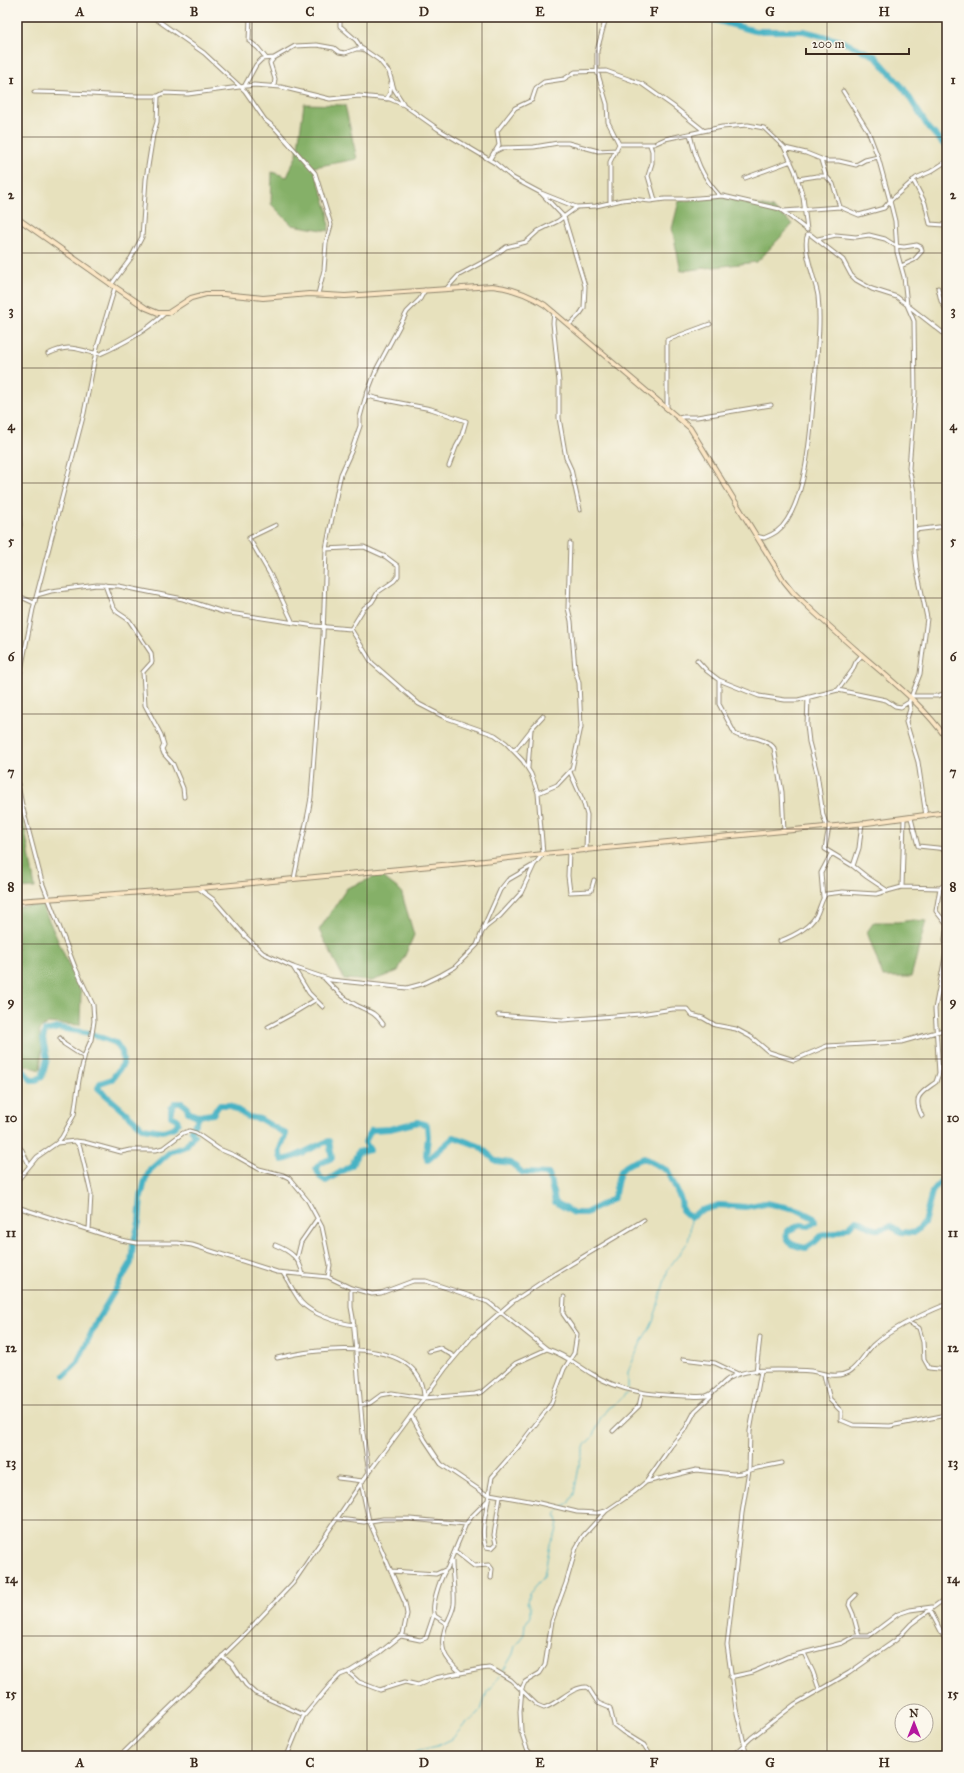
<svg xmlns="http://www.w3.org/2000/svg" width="964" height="1773" viewBox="0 0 964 1773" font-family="'IM FELL Great Primer',serif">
<rect width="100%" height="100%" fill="#fbf7ec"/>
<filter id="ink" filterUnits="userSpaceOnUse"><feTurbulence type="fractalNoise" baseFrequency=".025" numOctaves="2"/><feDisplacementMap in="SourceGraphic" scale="8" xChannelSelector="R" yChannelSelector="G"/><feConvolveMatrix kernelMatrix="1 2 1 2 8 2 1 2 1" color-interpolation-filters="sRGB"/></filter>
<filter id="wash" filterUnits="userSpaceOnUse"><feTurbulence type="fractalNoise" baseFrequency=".012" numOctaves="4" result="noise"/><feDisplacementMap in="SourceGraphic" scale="16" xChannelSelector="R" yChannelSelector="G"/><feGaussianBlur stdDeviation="0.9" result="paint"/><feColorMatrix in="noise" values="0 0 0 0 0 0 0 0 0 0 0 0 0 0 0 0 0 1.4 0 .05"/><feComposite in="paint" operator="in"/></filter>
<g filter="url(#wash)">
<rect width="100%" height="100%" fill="#e7e1bd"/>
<path fill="#85b068" stroke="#606d43" d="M304,104l41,1 12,54 -43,8 14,44 1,20 -37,-6 -21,-21 1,-32 15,5 10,-23z
M720,197l52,11 21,16 -36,38 -76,9 -9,-42 7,-28z
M17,783l18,105 -18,1z
M380,875l21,16 13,44 -16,36 -26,10 -28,-2 -25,-49 28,-42z
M42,905l39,87 -1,33 -33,-2 -8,8 3,16 -2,23 -13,-4 -10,6v-165z
M913,920l13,1 -15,56h-28l-16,-45 7,-10h24z"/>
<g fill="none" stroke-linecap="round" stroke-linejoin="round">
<path stroke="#46b2c4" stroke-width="1" d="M628,1388v-16l13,-30 12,-20 15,-53 20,-27 2,-10 1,-14
M563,1507l4,-2 7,-11 6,-33 5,-16 9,-10 6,-16 8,-11 11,-7 8,-9
M502,1673l11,-19 2,-8 9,-12 1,-9 5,-9v-8l-3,-6 2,-8 15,-18 6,-32 6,-11 2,-11 -2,-7 4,-6
M410,1756l6,-5 21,-5 15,-7 14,-16 7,-4 8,-9 6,-18 13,-16"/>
<path stroke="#46b2c4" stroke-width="6" d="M704,17l51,14h49l37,10 34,15 29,33 24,38 19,21
M17,1068l6,2 8,10h5l6,-3 5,-18 -4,-20 2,-8 14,-3 30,5 27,10 6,9 1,12 -11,15 -12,4 -2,5 45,40 20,3 12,-4 3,-4 -1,-4 -6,-3v-7l4,-6h7l5,4 1,5 9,4 16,-2 6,-9h11l18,12 12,2 26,15c-3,10 -10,16 -4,26 16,-2 31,-14 47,-19l3,17 -11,5 -5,5 4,9 6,4 26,-16 6,-13 12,-2 -5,-8 6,-12 19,-1 28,-7 9,3 1,12 -2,18 2,5 26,-23 25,9 17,15 15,2 12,10 26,1 6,28 19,11h12l28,-15c6,-26 2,-31 30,-40l24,13 13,29 1,10 9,8 8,-7 21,-6 25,2 20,-4 31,6 18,9 1,4 -6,4 -8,-1 -14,6c-3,13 8,15 19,17l9,-6 7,-7 13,-2 14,-6 7,-7c17,5 13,14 34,6l11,6 13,1 10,-10 8,-31 12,-15 3,-10
M65,1375l12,-12 21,-44 33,-56 2,-18 6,-23 2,-25 4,-16 5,-11 20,-18 16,-6 8,-11 -3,-5 9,-14"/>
</g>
</g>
<g filter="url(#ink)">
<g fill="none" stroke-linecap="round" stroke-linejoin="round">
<g stroke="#91866e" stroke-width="5">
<path id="street" d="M153,17l51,36 41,38 20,29 11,9 39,44 16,52 -5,18 -2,27 -6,24
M250,17l-1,24 9,7 8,10
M606,17l-9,34v20l10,33 1,18 11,22 -9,18v40
M340,18v8l16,14 6,9
M245,85l11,-20 6,-6 12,-1 21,-12 22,-1 17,3 5,4 6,1 11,-4h7l16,11 10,12 5,17 9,14
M274,86l1,-7 -5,-16 4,-5
M34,92c42,0 82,5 124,4
M386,99l4,-6 1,-10
M690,134c6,26 11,41 29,61
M619,144h35l11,-5 57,-12 26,-2 16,3 20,19 11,24 8,26 4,33
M650,145l2,6v12l-4,13 7,24
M785,148l21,5 20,8h13l17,4 9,-5 13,-3
M496,150l3,-5 -2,-14 18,-23 17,-8 4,-12 8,-6 20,-3 11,-7 31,-1 36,13 31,22 30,24
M490,159l4,-7 8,-4 32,-1 24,-4h10l30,8 19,-1
M821,160l5,16 7,8 7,23
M745,178l46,-17
M798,179l19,-3h9
M913,180l12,23 5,21 14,1
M541,193l35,14
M784,211l56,-4 19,8 25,-7 6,-7 -12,-44 -10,-26 -25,-40
M818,239l18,-4 20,2 13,-2 16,4 11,7 8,1 13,-2 4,2 1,4 -8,9 -13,6
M111,285l20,-27 11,-21 4,-58 7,-44 4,-13 1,-26 6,-3 24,1 66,-9 27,2 49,12 29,-3 31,3 14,6 34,24 57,34 18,15 28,15 23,24 21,69 -1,22 -4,6 -11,11
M447,288l12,-13 35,-19 12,-9 20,-5 12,-11 20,-10 19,-14 19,-1 26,-6 9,-1 19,2 15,-2h21l37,-3 57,13 27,21
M938,288l3,13 6,10
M554,312l-1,11 6,59v36l7,40 5,11 9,41
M48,354c25,-12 29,-3 52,0 24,-11 45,-22 64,-40
M366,395l9,3 56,11 35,12 -5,17 -5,9 -7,19
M667,408v-68l43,-16
M679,418l4,-1h14l74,-12
M17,483l3,42 -3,13
M276,525l-27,13 22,38 22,47
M915,530l32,-4
M756,536l8,2c10,-4 17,-8 23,-18 22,-34 24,-99 28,-139 2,-29 6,-56 3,-85 -2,-15 -17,-49 -10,-62l3,1 32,25 8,15 5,5 16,9 25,8 50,39
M326,549l38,-2 22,10 12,9v10l-4,5 -16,11 -6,10 -8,6 -13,21
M105,585l8,22 4,5 12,8 22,33 1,9 -9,10 2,33 16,30 3,10 -2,4 2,5 9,10 10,24 1,9
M17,595l17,8
M37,595l14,-4 46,-6 22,1 64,13 40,13 92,14 36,3 21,34 47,41 25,13 51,18 11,8 17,18 8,13 7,19 5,61 -9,11 -13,28 -21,23 -14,11 -4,5 -5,13 -22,22 -14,8 -19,9 -15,4 -76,-8 -38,-13 -30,-14 -18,-17 -31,-36 -16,-12
M697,660l10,11 12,9v24l16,30c6,4 10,2 16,3 7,1 19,5 23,11l8,44 2,39
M719,680l40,16 26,4h13l40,-10 14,-19 4,-9 6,-7
M838,690l48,10 9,6 6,1 8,-5 11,-28 7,-56 -10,-48 -2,-18 -1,-60 -5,-24 6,-75 -1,-72 -7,-16 -3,-28 -7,-25 -2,-31 -5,-20 26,-23 14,-6 17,-11
M911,696h26l10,-3
M808,697l-1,28 2,17 8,31 6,42 4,12
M909,702l1,7 -4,13 12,40 8,54
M17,730l3,-55 13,-66 51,-196 13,-66 18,-60
M512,750l4,-1 15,-19
M528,768l3,-39 12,-13
M570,772l13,29 4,14 -1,36
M17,780l5,25 20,77 33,85 18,38 1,16 -3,19 -6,14 -6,26 -5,35 -12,22 -5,6 -20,14 -20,24
M538,793l19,-8 15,-16 9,-42 -2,-44 -4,-14 -4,-48 -3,-13 2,-65
M911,818l7,28 29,3
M862,823l-3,25 -6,18 14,11 21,14
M829,826l-4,23 28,17
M569,851l-1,25 2,16 21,-1 3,-11
M294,879c5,-28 13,-55 17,-82l12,-162 3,-86 12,-62 3,-13 10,-22 9,-26v-9l5,-18 12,-31 30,-56 13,-13 5,-9
M902,887l2,-68
M940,888l4,-3 3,-8
M823,897l-2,-24 10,-19
M483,928l17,-38 8,-10 24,-14
M780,941c13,-5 29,-13 36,-25 4,-7 5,-16 10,-22l17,-2 33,2 26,-7 38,1 -4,23 11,14 -2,14 1,13 -11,57 4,64 -3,9c-15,11 -24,14 -14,34
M293,967l16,26 14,14
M325,979c9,10 20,21 33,27 13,6 16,6 25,18
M498,1015l65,5 77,-6 33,-5h14l5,6 11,3 12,7 21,4 15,8 18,15 25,8 33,-14 74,-4 46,-13
M268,1027l24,-13 23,-14
M60,1038l4,6 20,13
M75,1141l9,1 37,10 9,-2h26l7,-2 20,-15 6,-2 7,2 23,16 17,7 23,13 24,6 6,3 19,23 14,26 8,38 -2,12
M57,1143l18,-2 5,6 11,47 -2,36
M17,1145l5,5 7,15
M17,1207l104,33 16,3h41l14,2 85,27 51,5 23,11 21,6 9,-1 32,-12h13l62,21 59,47
M275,1245c15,6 25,13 28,30
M297,1258l4,-16 16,-23
M283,1273c6,9 11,20 18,29 10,12 38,21 53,23
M351,1288v19l2,11 10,115 6,40
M909,1323l10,5 4,14 1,17 5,9 18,2
M429,1351l11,-3 15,9
M277,1358c39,-10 143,-23 147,38
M683,1359l32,4 23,11
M756,1372l4,-35
M824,1375l6,25 11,11v9l12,5 37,1 57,-11
M424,1398l21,-29 27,-32 40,-35 36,-24 96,-58
M361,1405l9,-2 11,-8 11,-2 32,5
M411,1415l14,25 16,24 43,29 51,9 42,10 20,1 9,-2
M613,1431l26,-25 3,-13
M338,1478l25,3
M646,1482l50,-12 37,4 9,-1 15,-5 25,-5
M488,1500c-2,14 -8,34 -2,47l6,1 4,-4 -2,-9 6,-38
M338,1519l26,3 19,-3h27l56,5
M455,1551l19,15 15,-1 3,4 -1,9
M452,1561c0,15 3,28 2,43 -1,8 -5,14 -8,21 -8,23 -2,33 15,48
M391,1571l45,3 11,-5 19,-45 6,-8 16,-16 4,-23 27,-31 32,-42 13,-35 10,-16 3,-19 -14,-20 1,-17
M445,1571c-5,9 -15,36 -10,45l12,8
M856,1595l-6,6 -1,4 4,9 6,22
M930,1610l17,33
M401,1636l19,4 6,-2 8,-24
M804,1653l9,19 6,17
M222,1656l10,8 14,21 9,8 49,22
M348,1672l11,10 21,8 25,-8 13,3 17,-7 46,-9 8,-1 7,3 15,9 26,25 7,3c15,-5 27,-21 42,-21l3,2 9,14 12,5 4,17 9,7 21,13 7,11
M730,1677l23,-5 34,-15 55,-14 13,-7h14l29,-22 12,-4 22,-3
M120,1756l121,-118 52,-55 68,-100 63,-85 51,-4 7,-2 34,-29 31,-14c17,5 30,16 45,25 29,18 60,21 93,22 7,0 14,1 21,0 10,-3 15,-13 24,-18 13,-8 33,-8 47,-8 11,0 23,0 34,1 13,2 25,8 38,1 10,-6 16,-19 24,-27 18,-16 52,-32 74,-41
M287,1756l16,-39 27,-32 10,-10 10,-4 29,-18 24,-19 4,-20 -2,-11 -36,-82 -8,-38
M532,1756l-5,-7 -6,-18 -1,-19 2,-24 3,-6 15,-9 5,-8 7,-44 14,-38 10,-35 7,-12 23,-25 28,-19 12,-10 25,-36 15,-18 9,-17 16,-15
M732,1756l19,-18 44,-34 54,-31 47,-33 15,-16 36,-27
M747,1756l-11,-47 -9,-64 15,-132 7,-43 1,-39 11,-60"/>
</g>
<g stroke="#91866e" stroke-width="6">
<path id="secondary" d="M17,218l98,69 31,21 12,5h10l23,-15 15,-4h17l40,4 46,-4 36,2 147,-10c20,2 36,8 53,19l145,123 94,153 9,11c22,22 46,43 70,64 30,26 61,50 84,83
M17,901l183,-13 284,-27 59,-7 324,-31 80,-11"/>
</g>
<use href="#street" stroke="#fff" stroke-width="3"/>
<use href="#secondary" stroke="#fbe6c4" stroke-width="4"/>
</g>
</g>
<path fill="none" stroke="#3b2a1e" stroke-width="1" stroke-opacity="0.55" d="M137,17v1739M252,17v1739M367,17v1739M482,17v1739M597,17v1739M712,17v1739M827,17v1739M17,137h930M17,253h930M17,368h930M17,483h930M17,598h930M17,714h930M17,829h930M17,944h930M17,1059h930M17,1175h930M17,1290h930M17,1405h930M17,1520h930M17,1636h930"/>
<rect width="964" height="1773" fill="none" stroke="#fbf7ec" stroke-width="44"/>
<g transform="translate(914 1723)"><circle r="19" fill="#fbf7ec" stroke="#aea59a"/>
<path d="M0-3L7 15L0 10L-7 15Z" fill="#b5179e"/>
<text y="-6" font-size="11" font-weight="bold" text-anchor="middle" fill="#3b2a1e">N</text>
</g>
<path d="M806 48v6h103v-6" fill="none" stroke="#3b2a1e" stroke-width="2"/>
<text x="812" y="48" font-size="12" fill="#3b2a1e" stroke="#fbf7ec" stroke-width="3" paint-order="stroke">200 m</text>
<rect x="22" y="22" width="920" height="1729" fill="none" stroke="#3b2a1e" stroke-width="1.5"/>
<g font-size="13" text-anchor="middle" font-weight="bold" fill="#3b2a1e">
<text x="80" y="16">A</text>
<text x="194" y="16">B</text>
<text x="310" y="16">C</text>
<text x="424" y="16">D</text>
<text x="540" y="16">E</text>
<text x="654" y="16">F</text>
<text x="770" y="16">G</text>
<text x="884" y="16">H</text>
<text x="11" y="84">1</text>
<text x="953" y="84">1</text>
<text x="11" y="199">2</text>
<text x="953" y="199">2</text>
<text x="11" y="315">3</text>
<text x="953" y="315">3</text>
<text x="11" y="430">4</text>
<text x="953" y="430">4</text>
<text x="11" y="545">5</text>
<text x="953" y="545">5</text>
<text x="11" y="661">6</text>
<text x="953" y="661">6</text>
<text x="11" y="776">7</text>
<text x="953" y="776">7</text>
<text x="11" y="891">8</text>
<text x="953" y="891">8</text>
<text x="11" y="1006">9</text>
<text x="953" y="1006">9</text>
<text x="11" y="1122">10</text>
<text x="953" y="1122">10</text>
<text x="11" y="1237">11</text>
<text x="953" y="1237">11</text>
<text x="11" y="1352">12</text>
<text x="953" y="1352">12</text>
<text x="11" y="1467">13</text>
<text x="953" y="1467">13</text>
<text x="11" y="1583">14</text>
<text x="953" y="1583">14</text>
<text x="11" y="1698">15</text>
<text x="953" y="1698">15</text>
<text x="80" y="1767">A</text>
<text x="194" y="1767">B</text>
<text x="310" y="1767">C</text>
<text x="424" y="1767">D</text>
<text x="540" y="1767">E</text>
<text x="654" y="1767">F</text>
<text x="770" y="1767">G</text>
<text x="884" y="1767">H</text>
</g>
</svg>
